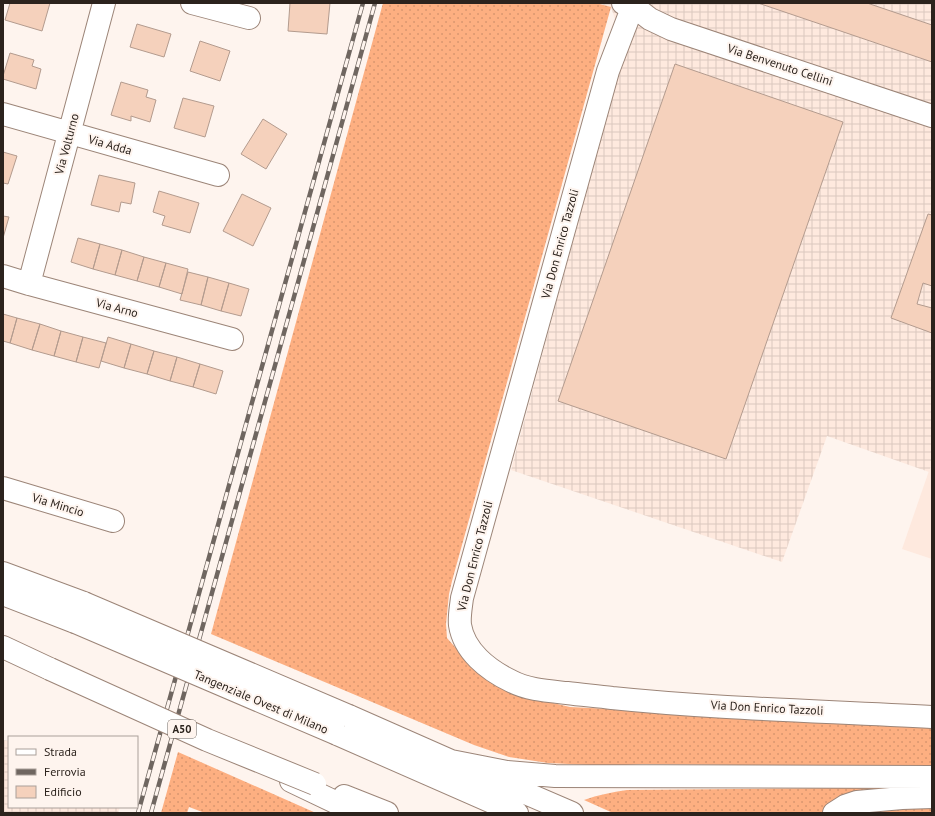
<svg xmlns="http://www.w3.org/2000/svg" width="935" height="816" viewBox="0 0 935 816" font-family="'PT Sans',sans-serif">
<defs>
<pattern id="industrial-grid" width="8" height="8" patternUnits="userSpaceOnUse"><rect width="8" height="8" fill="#fee9de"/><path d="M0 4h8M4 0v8" fill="none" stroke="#dac8be"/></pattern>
<pattern id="grass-dots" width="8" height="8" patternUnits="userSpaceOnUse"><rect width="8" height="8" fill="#fdaf81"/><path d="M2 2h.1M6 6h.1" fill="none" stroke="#d9966f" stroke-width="1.8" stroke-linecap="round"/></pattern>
</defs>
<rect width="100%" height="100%" fill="#fef4ee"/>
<path fill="#fee9de" d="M932,462v97l-30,-10z"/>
<path fill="url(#industrial-grid)" d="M596,3h336v459l-3,10 -102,-36 -45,126 -271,-92 114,-421 -14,-42z
M3,740l6,1v66h111l-2,6h-115z"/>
<path fill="url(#grass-dots)" d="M383,3h213l15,4 -159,574 -3,13 -3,30 1,14 15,17 49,38 59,14 362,18v42l-290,-3 -32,2 -62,-3 -39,-6 -35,-12 -263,-111z
M178,752l138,61h-111l-16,-6 -2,6h-26z
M932,787l-102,26h-217l-29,-13c14,-5 28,-8 43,-10z
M932,807v6h-55c18,-5 36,-5 55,-6z"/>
<path fill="#f5d1bc" stroke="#b39b8e" d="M10,3h40l-8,28 -37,-11z
M290,3h40l-3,31 -39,-3z
M758,3h109l65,22v37z
M137,24l34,10 -7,23 -34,-10z
M200,41l30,10 -10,30 -30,-10z
M10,53l24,7 -2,6 9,3 -5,20 -33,-10v-3z
M675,64l168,58 -117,337 -168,-58z
M121,82l27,8 -2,7 10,3 -6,22 -19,-6v5l-20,-6z
M183,98l31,8 -9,31 -31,-9z
M263,119l24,15 -21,35 -25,-15z
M3,152l14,4 -9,28 -5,-1z
M99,175l36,8 -4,21 -10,-2 -2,10 -28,-7z
M159,191l40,12 -9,30 -28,-8 3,-9 -12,-4z
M242,194l29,14 -18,38 -30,-15z
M928,214l4,1v71l-9,-3 -6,21 15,4v25l-41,-15z
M3,216l6,1 -6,21z
M78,238l22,6 -7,25 -22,-7z
M100,244l22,6 -7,25 -22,-6z
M122,250l22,7 -7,24 -22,-6z
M144,257l22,6 -7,24 -22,-6z
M166,263l22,6 -6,25 -23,-7z
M188,272l20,5 -7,28 -21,-5z
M208,277l21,6 -8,28 -20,-6z
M229,283l20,6 -8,27 -20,-5z
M3,314l14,4 -7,25 -7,-2z
M17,318l23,6 -8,26 -22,-7z
M40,324l21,7 -7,25 -22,-6z
M61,331l22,6 -7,25 -22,-6z
M83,337l23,6 -7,25 -23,-6z
M108,337l23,7 -7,24 -23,-7z
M131,344l23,7 -7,23 -23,-6z
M154,351l23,6 -7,24 -23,-7z
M177,357l23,7 -7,23 -23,-6z
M200,364l23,7 -7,23 -23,-7z"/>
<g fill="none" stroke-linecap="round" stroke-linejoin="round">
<g stroke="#9c8578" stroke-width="24">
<path id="minor" d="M192,3l57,15
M623,3l10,3 17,13 21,10 261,87
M634,3l-26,68 -146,527c-1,9 -3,18 -2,27 4,26 28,45 51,56 17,9 37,10 56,12 15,2 30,3 45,5 106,11 213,13 320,19
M3,114l215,61
M3,276l26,8 203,55
M29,284l75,-281
M3,488l110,33"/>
</g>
<g stroke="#9c8578" stroke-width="24">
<path id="highway" d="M3,573l81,30
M3,594l72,28
M3,647l47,22
M349,716l102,45 121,52
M337,734l180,79
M451,761l56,11 48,4 377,1
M291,781l67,32
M344,796l43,17
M834,813l11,-7 12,-4 45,-4 30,-1"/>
</g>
<use href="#minor" stroke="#fff" stroke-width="22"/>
<use href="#highway" stroke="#fff" stroke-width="22"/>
<g stroke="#6f6660" stroke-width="4.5">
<path id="rail" d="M138,813l225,-810
M151,813l146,-527 78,-283"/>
</g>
<use href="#rail" stroke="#fef4ee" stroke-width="3" stroke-dasharray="9" stroke-linecap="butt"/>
<g stroke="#9c8578" stroke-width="24" stroke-linecap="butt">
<path id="highway-bridge" d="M84,603l265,113
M75,622l262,112
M50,669l157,71 108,44"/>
</g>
<use href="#highway-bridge" stroke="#fff" stroke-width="22"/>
</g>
<g text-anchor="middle" stroke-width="4" stroke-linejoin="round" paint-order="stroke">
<rect fill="#fef4ee" stroke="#6b625c" stroke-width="1" x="168" y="720" width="28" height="18" rx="3"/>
<g font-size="11" font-weight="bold" fill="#2c231d">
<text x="182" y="733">A50</text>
</g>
<g font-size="12" fill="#2c231d" stroke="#fef4ee">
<text transform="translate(780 65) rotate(18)" y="4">Via Benvenuto Cellini</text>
<text transform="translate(67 144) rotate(-75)" y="4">Via Volturno</text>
<text transform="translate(110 145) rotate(16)" y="4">Via Adda</text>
<text transform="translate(560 244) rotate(-75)" y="4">Via Don Enrico Tazzoli</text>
<text transform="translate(117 308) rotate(15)" y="4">Via Arno</text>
<text transform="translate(58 505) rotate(17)" y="4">Via Mincio</text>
<text transform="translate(475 556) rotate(-76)" y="4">Via Don Enrico Tazzoli</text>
<text transform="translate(261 702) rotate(23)" y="4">Tangenziale Ovest di Milano</text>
<text transform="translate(767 708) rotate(3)" y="4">Via Don Enrico Tazzoli</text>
</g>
</g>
<rect width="935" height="816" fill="none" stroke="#2c231d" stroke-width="8"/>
<rect x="8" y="736" width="130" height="72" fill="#fef4ee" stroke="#aaa09a"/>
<rect x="16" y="749" width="20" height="6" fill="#ffffff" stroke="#aaa09a"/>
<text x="44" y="756" font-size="12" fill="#2c231d">Strada</text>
<rect x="16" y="769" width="20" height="6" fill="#6f6660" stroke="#aaa09a"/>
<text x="44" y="776" font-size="12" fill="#2c231d">Ferrovia</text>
<rect x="16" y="786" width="20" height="12" fill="#f5d1bc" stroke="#aaa09a"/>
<text x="44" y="796" font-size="12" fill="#2c231d">Edificio</text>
</svg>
